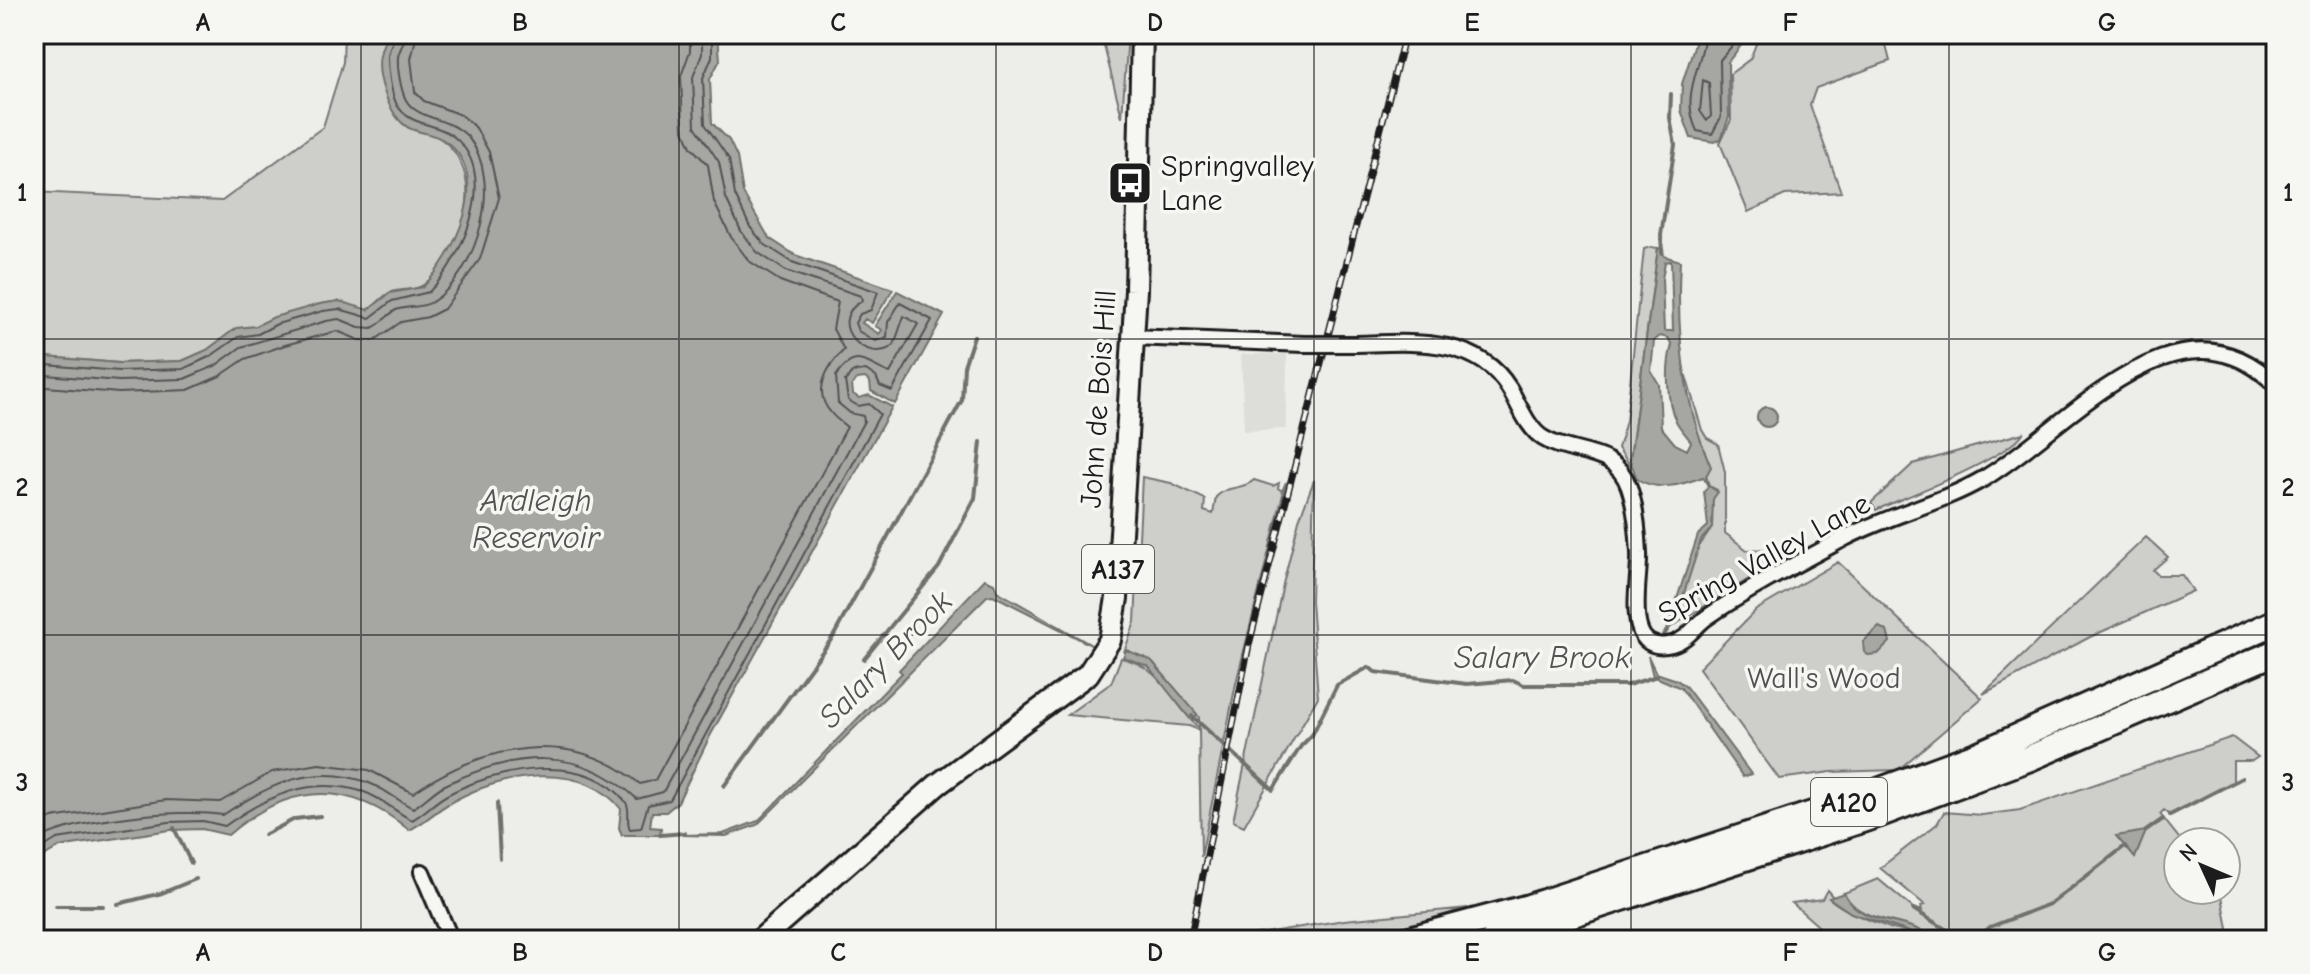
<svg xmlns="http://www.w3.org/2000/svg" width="2310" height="974" viewBox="0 0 2310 974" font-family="'Comic Neue',sans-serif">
<rect width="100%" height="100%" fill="#edede9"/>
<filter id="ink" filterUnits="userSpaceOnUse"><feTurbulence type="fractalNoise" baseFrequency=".0125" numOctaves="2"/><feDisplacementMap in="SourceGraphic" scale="16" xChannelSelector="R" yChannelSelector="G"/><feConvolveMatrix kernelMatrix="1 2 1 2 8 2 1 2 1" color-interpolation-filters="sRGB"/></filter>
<g filter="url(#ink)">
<path fill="#ddddda" d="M1241,354h46l-1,75 -42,2z"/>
<path fill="#cececb" stroke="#757574" stroke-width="2" d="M344,34h44l-7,17 59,87c48,34 26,111 -14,145 -10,9 -22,5 -35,9 -9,4 -15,14 -24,19l-28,-10 -19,3 -70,25 -13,-1 -30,22 -25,11 -63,2 -85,-7v-164l188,9 101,-74 20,-65z
M1101,34h27l-6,83z
M1760,34h123l7,27 -74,27 -6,17 31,87 -56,3 -37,17 -28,-69 11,-23 -1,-46 20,-15z
M1651,247l7,1 -28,211 2,9 -14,-20 8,-27 18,-172z
M1683,366l19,64 5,8 11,6 7,28v61l22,17 52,-2 -128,79 27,-79 12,-17 2,-32 5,-9 -8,-4 -3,-10 -22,-86z
M2023,433c-15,25 -115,63 -147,77l-5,-7 42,-39z
M1142,477l29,6 34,16 -1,12 9,3 3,-17c10,-12 28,-7 38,-17l19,6 6,-3 -1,5 4,3 4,-9 -50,201 -35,174 -2,-127 -10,-4 -122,-11 44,-32 10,-25c41,8 50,44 78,70v-11l-46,-55 -29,-10 11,-30z
M1314,480l-3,121 7,96 -74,129 -11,-5 50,-237 16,-64z
M2146,537l22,20 -15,13 5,5h24l11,16 -103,46 -107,57z
M1838,562l144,136 -84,72 -67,2 -52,7 -80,-111 57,-58z
M2232,737l26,20 -6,4h-19v22l-63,32 -6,-5 -4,4 22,28h-4v48h43l9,50h-296c-25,-25 -72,-12 -90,-47l34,-14 35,29 9,3 -1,-5 4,-1 -45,-37 57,-44 7,-12 38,3 38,-5z
M1827,890l6,7 -3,2c17,14 39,21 60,29 14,5 24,1 37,12h-93l-42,-37 30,-4z
M1468,908l-110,32h-136l122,-20z"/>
<path fill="#a6a6a3" stroke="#6f6f6d" stroke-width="2" fill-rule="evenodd" d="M388,34h330l2,26 -10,19 2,44 17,17 8,17 6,36 26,45 26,17 98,34 -21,34 -7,-4 -3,4 17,11 3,-4 -7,-4 22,-35 47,24 -49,89 -24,-13 -1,-9 -5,-4 -8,1 -5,6 1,9 6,4 10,-3 23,12 -183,331 -31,64 -12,10h-14l-2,15 11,1 -1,7h-38l-3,-7 2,-19c-39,-50 -123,-35 -171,-6 -15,8 -25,20 -41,27 -61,-51 -122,-46 -181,5l-26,-6 -32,1 -111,17 -25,15v-506l85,7 63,-2 25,-11 29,-22 20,-2 18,-9 46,-13 19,-3 29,9 22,-17 33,-6c31,-32 69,-107 26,-143 -11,-10 -27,-10 -40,-16 -20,-11 -35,-55 -28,-77 1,-6 5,-11 7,-17z
M1698,34h52l-22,28 1,55 -8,22 -7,3 -23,-4 -10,-28 1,-26z
M1658,248l5,1 1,7 16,5c-4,71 3,142 31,206l-5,9 3,10 9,6 -5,7 -1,29 -11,12 -25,78 -9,11 31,-94 10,-9 -4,-34 4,-6 -5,-9c-22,8 -45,15 -66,2l-7,-19zM1671,261l2,70h-9l-2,-52 3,-17zM1660,336l8,2 4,7c-6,19 -6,57 4,76 4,8 11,14 15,21l-4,8 -12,-6 -14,-17 -2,-43 -8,-13 3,-30z
M1757 417a10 10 0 1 1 20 0a10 10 0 1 1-20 0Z
M985,579l9,4 3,8 98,56 -102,-52 -6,1 -230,229 -31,11 -44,-1 41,-1 35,-13 144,-148 -3,-3z
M1879,627l8,4 3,11 -12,12 -10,1 -4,-3 -1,-10z
M1126,650l25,10 46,54 -5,7 -44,-55 -25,-9z
M1648,656l8,17 21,7 9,7 65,87 -8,3 -62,-89 -28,-12z
M2146,831l-11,27 -19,-22z
M1844,893c18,36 65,22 90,47l-83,-27 -22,-15z"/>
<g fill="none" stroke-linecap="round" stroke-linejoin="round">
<path stroke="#535352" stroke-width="2" d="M1705,34c-4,35 -25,62 -8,97l15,3 9,-17 -1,-57 22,-26
M1703,80l6,3 2,33 -4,5 -7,-10z
M34,364l85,7 64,-2 28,-13 27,-19 20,-3 19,-10 46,-13 16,-2 31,9 22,-17 37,-9c34,-34 74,-122 21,-158 -18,-12 -40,-8 -53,-29 -6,-11 -9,-35 -9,-48 0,-8 6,-15 7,-23
M34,374l85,7 65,-2 31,-13 26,-19 85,-26 13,-2 20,8 13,1c10,-4 16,-14 24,-18 12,-5 25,-1 36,-8 46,-29 72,-121 36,-165 -17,-20 -50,-16 -62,-37 -5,-9 -9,-32 -8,-43 1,-8 7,-14 7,-23
M34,386l85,7 69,-3 32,-14 25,-17 40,-14 52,-14 22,9h16l26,-18 27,-5 16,-8 36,-50 19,-61 -10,-46 -13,-24 -15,-13 -37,-14 -9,-9 -4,-33 6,-25
M34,828l18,-10 114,-18 54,2 52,-30 47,-8 50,6 44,23c69,-48 158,-67 227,-9l15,-4 192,-353c-5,-4 -11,-8 -15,-13 -21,-22 -5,-48 12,-64l-11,-21 5,-27 -58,-21 -31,-20 -18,-24 -17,-35 -6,-37 -17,-18 -8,-19 -2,-52 9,-25v-17
M34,842c34,-23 147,-34 189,-27 44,-30 91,-53 146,-32 16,6 29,18 44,25 11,-6 19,-16 30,-22 68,-34 136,-42 194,13l26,-7 201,-371 -1,-5 -13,-3 -12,-10 -2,-27c21,-30 32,-10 54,-3l28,-49 -14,-8 -10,29c-27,22 -71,-23 -32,-44l-1,-5 -75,-25 -29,-19 -16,-21 -15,-33 -7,-36 -24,-36 -2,-49 9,-23v-20
M34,853l23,-14 112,-17 34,-1 22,5c41,-30 87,-51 139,-34 18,6 31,20 48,28 13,-7 22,-18 35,-25 48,-26 138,-45 178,6 7,9 0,19 5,28l11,-1 7,-23 22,-5 210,-386 -11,-10 -11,2 -10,-6 -3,-19 8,-9 13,-2 10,7 4,9 12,5 40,-71 -32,-17 -12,19 -1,15 -12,4 -17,-10 -3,-8 5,-9 11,-4 7,-18 -86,-30 -28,-18 -14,-17 -15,-32 -6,-36 -24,-35 -2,-46 9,-21v-23"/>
<path stroke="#6f6f6d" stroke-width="4" d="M1662,253l-1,-18 14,-90 -5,-27 1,-24
M1661,640l10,-16
M864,659l75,-92 36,-69 6,-56
M1192,716l81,74 28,-44 11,-11 25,-50 32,-18 6,5 92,12 46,-4 11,5h104l29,-9
M724,786l109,-149 129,-237 2,-34 10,-30
M497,803l3,56
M2170,815l72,-37
M174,828l17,35
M2146,831l17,-12
M264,835l31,-16 25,-3
M660,835l25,-2
M118,904l44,-11 34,-14
M56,906h47
M1913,909l50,31
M1975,940l15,-13 62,-24 73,-57"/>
<g stroke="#1c1c1c" stroke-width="20">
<path id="street" d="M1133,337l171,7
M1353,344c54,-1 123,-10 156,44 10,16 18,40 34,50 30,19 72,8 86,49 7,20 9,46 10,66 2,26 -19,104 33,91 15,-4 22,-17 34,-26 42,-29 92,-55 137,-79 45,-24 97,-35 140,-60 84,-49 194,-193 293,-94
M422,872l29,68"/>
</g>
<g stroke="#1c1c1c" stroke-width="26">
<path id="primary" d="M760,940l177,-155 151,-111 22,-34 7,-42 19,-308 6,-256"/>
</g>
<g stroke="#1c1c1c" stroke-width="30">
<path id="highway" d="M1406,940l123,-33 311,-102 139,-51 297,-132
M1493,940l387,-126 150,-56 246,-106"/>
</g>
<use href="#street" stroke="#f6f6f2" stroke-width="14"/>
<use href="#primary" stroke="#f6f6f2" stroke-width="20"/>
<use href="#highway" stroke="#f6f6f2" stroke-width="24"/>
<g stroke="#1c1c1c" stroke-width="7">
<path id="rail" d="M1190,940l59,-295 156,-611"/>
</g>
<use href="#rail" stroke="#f6f6f2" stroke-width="4" stroke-dasharray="12" stroke-linecap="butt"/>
<g stroke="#1c1c1c" stroke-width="20" stroke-linecap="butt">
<path id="street-bridge" d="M1304,344h49"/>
</g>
<use href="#street-bridge" stroke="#f6f6f2" stroke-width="14"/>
</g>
</g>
<path fill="none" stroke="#1c1c1c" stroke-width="2" stroke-opacity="0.55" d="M361,34v906M679,34v906M996,34v906M1314,34v906M1631,34v906M1949,34v906M34,339h2242M34,635h2242"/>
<defs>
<g id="bus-square" transform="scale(2.3)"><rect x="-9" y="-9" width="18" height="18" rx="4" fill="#1c1c1c" stroke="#f6f6f2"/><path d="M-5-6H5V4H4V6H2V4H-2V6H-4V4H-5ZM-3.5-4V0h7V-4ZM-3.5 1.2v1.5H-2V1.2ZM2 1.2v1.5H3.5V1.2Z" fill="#fff"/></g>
</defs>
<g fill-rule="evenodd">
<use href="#bus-square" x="1130" y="183"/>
</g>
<g text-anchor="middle" stroke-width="7" stroke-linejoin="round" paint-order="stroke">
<g fill="#f6f6f2" stroke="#5d5d5c" stroke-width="2">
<rect x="1082" y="545" width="72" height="48" rx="6"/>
<rect x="1811" y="778" width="76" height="48" rx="6"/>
</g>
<g font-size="28" font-weight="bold" fill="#1c1c1c">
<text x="1118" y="579">A137</text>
<text x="1849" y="812">A120</text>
</g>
<g font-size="30" fill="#1c1c1c" stroke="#f6f6f2" text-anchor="start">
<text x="1161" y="176">Springvalley<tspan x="1161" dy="34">Lane</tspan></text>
</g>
<g font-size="30" fill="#1c1c1c" stroke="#f6f6f2">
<text transform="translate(1098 399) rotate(-86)" y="10">John de Bois Hill</text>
<text transform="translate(1764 558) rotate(-29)" y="10">Spring Valley Lane</text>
</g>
<g font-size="30" fill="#515151" stroke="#f6f6f2">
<text x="1824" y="688">Wall's Wood</text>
</g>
<g font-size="32" font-style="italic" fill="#535352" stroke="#f6f6f2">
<text x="536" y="511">Ardleigh<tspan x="536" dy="37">Reservoir</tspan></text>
<text x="1542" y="668">Salary Brook</text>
<text transform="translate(885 659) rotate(-46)" y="11">Salary Brook</text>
</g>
</g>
<rect width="2310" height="974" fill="none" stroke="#f6f6f2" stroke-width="88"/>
<g transform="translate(2202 866) rotate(314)"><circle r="38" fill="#f6f6f2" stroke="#9f9f9c" stroke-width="2"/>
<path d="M0-6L14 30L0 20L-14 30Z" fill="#1c1c1c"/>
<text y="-12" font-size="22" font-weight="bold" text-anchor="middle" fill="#1c1c1c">N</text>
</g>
<rect x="44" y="44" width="2222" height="886" fill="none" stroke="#1c1c1c" stroke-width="3"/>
<g font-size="26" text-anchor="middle" font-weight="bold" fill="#1c1c1c">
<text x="203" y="31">A</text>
<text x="520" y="31">B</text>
<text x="838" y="31">C</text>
<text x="1155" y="31">D</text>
<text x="1472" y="31">E</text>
<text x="1790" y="31">F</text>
<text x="2107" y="31">G</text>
<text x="22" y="201">1</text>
<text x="2288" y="201">1</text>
<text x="22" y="496">2</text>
<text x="2288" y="496">2</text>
<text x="22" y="791">3</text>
<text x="2288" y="791">3</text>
<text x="203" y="961">A</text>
<text x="520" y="961">B</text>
<text x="838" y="961">C</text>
<text x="1155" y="961">D</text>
<text x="1472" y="961">E</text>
<text x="1790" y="961">F</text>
<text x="2107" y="961">G</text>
</g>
</svg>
